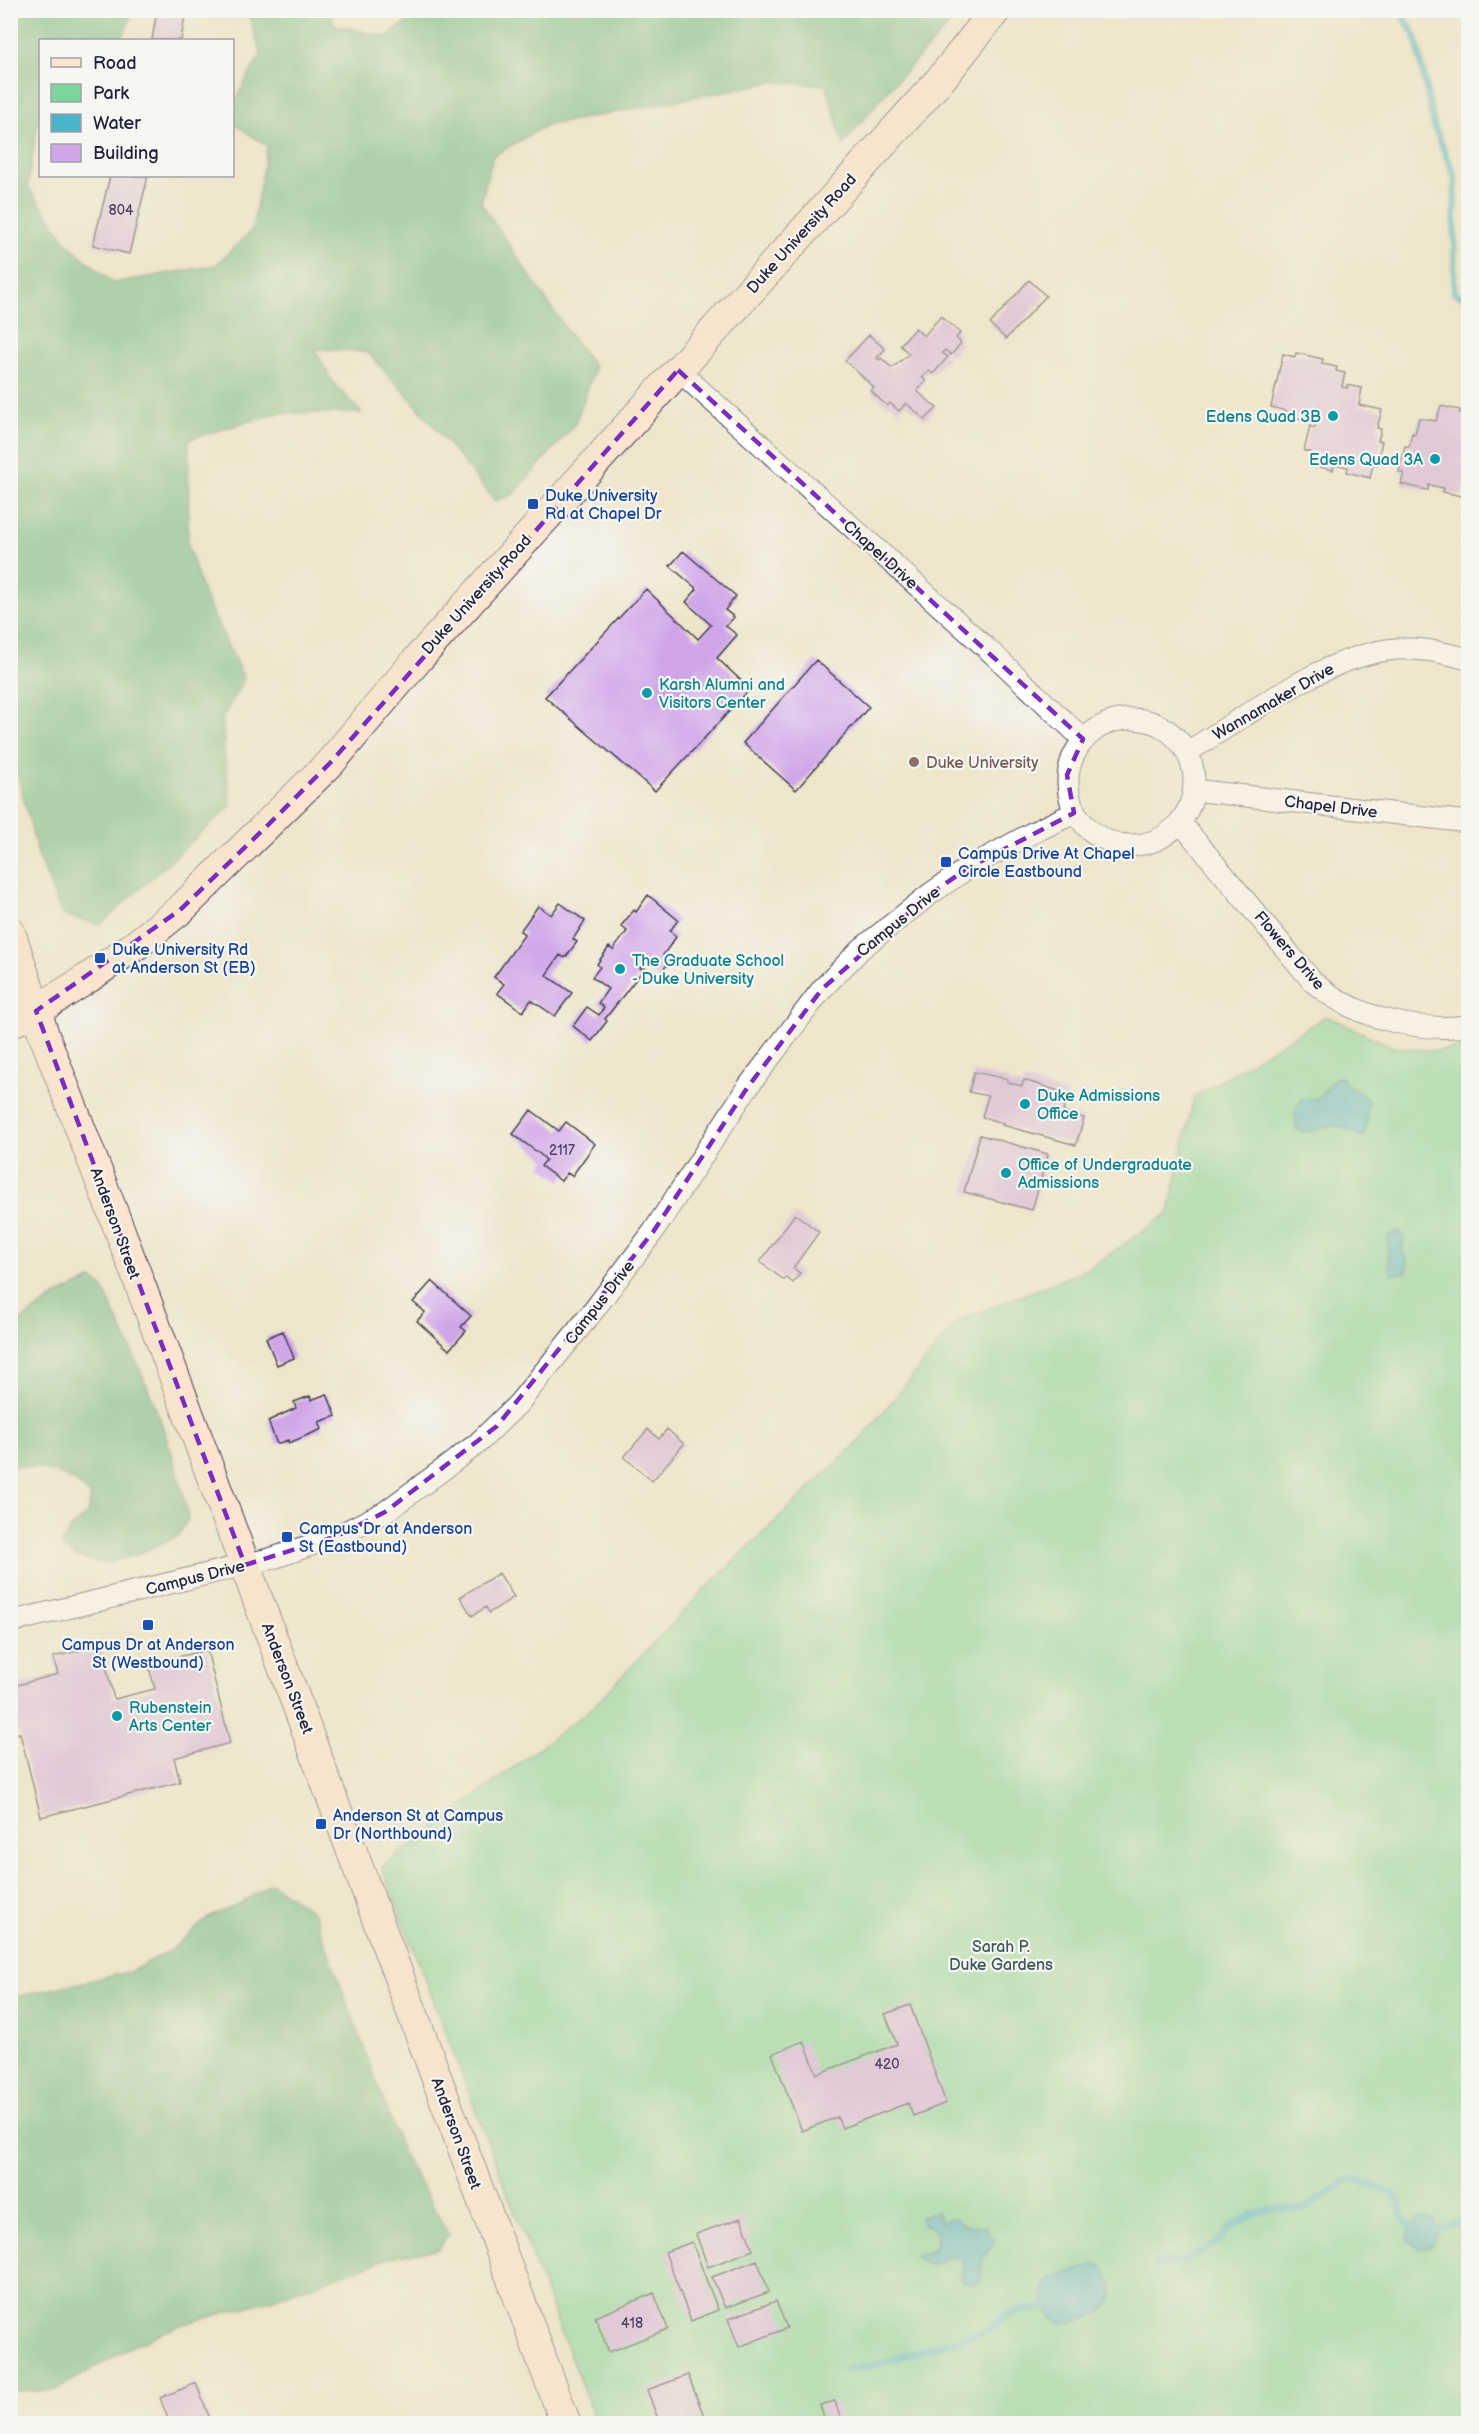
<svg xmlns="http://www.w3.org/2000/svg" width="1479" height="2434" viewBox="0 0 1479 2434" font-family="'Balsamiq Sans',sans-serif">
<rect width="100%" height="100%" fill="#f6f6f2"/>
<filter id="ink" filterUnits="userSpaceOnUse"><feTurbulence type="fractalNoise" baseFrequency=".0167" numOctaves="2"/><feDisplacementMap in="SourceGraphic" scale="12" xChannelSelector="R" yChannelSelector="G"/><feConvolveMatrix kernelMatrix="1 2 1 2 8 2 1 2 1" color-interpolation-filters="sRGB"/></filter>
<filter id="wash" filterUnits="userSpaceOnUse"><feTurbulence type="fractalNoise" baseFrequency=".008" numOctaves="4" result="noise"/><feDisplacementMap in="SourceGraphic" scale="24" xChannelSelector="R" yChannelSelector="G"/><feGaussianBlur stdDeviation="1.35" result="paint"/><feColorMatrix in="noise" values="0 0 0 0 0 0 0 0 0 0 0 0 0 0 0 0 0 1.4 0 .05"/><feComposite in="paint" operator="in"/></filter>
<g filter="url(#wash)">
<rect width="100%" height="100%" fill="#eee5cb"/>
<path fill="#7bd69d" stroke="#4e7c6c" stroke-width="1.5" d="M1326,1016l67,31 42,4 33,-4v1376h-872l-214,-556 210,-159 108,-114 161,-155 97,-118 130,-52 81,-56 25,-116z"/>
<path fill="#64b784" stroke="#436c60" stroke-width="1.5" d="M10,11h124l-13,29h-81v78l-2,1 -10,68 41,58 44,38 103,-18 36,-35 15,-84 -34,-23c-1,-25 16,-48 28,-69l-12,-37 -10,-6h90l6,14 51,12 24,-18 18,-8h534l-81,87 -38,47 -17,-60 -54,-3 -227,44 -52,30 -12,47 87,129 27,36 -20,56 -62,71 -18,6 -78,-95 -50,-54 -52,-3 17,32 30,32h-83l-90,26 -1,106 15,48 41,86 -21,38 1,34 7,55 -131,119 -38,-10 -24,-60 -27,-106z
M93,1279l10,9c34,74 71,150 85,231l-11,18 -42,18 -31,9 -29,-8 -14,-11 10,-17 16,-14 4,-18c-19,-22 -52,-31 -81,-30v-120l7,-23 40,-28z
M271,1883l43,29 89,242 46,81 -11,14 -46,8 -121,43 -90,25 -47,20 -80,46h-43v-398l8,3 110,-24 42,-22 37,-32 35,-16z"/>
<path fill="#48b4c5" stroke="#356b80" stroke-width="1.5" d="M1336,1077l7,1c2,12 18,12 26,24 -4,11 0,25 -6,35l-26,-12 -34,7 -7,-3 -1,-19 7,-11 17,-1z
M1399,1231l5,6 -2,15c6,7 6,12 5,21l-15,1c-4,-11 -6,-28 -3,-39z
M936,2212l4,10 15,-5 8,8 22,1 6,11 4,2 -4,8 -8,10 -4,26 -7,1 -11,-4 2,-19c-12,-8 -22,-1 -34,4l-15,-8 2,-3c16,0 20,-5 21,-21l-6,-7 -9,-2 -2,-6z
M1421,2218l13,2 4,14 -5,11 -14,3 -11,-9 2,-13z
M1094,2265h7c30,38 -6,59 -43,57 -12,-10 -22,-32 -7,-44z"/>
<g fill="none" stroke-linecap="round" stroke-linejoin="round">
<path stroke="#48b4c5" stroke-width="7" d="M1400,10l16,28 18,88 21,51 -1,116 14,6
M1436,2228l32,-8
M1156,2265l30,-4 33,-20 11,-14 21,-12 21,-6h32l42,-28 12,-2 32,14 10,10 3,13 7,10
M847,2370l28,-5 114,-35c19,-19 29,-21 56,-22"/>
</g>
<g id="blocks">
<path fill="#d0a6e9" d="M157,10h29l-5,30h-29z
M110,176h38l-19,78 -36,-9z
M1029,280l17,16 -40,43 -16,-15z
M941,316l19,17 -4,5 5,5 -10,12 -6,-5 -3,3 6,4 -15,17 -4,-3 -7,6 4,4 -9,10 20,17 -12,12 -19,-17 -7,8 -9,-8 -3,3 -16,-15 3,-3 -11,-11 -18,-16 24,-26 16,14 -8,9 2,2 2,-2 11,10 17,-14 -9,-9 15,-17 9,8z
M1296,353l27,6 -1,5 15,3 -1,4 9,2 -3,14 5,1v-3l15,3 -3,17 23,5 -5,18 4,1 -3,12h4l-5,24 -4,-1 -3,14 -23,-6 1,-5 -14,-3 -1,6 -25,-6 3,-12 -7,-1 6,-25 5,2 2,-10 -10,-2v4l-22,-5 1,-4 -15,-4 12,-53 12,3z
M1468,404v80l-3,1 -3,11 -19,-4 1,-4 -15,-3 -1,5 -27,-6 3,-11 -5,-1 6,-26 4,1 3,-14 3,1 4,-16 17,3 5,-15 19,4 -1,3 6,1z
M683,551l53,45 -11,14 9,7 -8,9 11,9 -20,23 33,31 -95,102 -110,-94 101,-108 52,50 13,-14 -25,-23 11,-13 -27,-23z
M816,660l53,47 -73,83 -53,-47z
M648,895l30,25 -8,11 6,6 -13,18 7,5 -12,18 -16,-12 -2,2 3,2 -38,49 2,2 -15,20 -19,-15 14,-19 12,8 5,-7 -6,-5 10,-14 -16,-12 8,-10 -3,-3 12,-17 4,3 14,-19 -6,-5 13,-16 2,2z
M560,903l25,18 -12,18 4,3 -12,16 -5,-3 -14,20 26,18 -17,23 -24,-16 -8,12 -26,-19 7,-9 -10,-7 31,-43 -5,-3 18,-25 13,9z
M974,1072l34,7 -1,3 15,4 2,-6 44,14 -5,18 21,6 -8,27 -74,-20 1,-2 -21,-6 6,-21 -19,-4z
M531,1110l28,21 7,-9 29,22 -23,32 -5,-3 -6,8 -20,-15 5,-6 -5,-5 -28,-21z
M980,1135l68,19 -16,56 -68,-18z
M795,1214l24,18 -26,36 7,5 -7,10 -7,-6 -2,3 -24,-18z
M432,1281l39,35 -10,11 5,4 -17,19 -32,-29 8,-9 -12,-10z
M283,1331l11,27 -17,7 -11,-27z
M327,1394l9,22 -17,6 3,7 -33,14 -1,-3 -11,4 -9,-23 28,-13 -2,-6 16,-6 1,4z
M648,1429l11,10 8,-10 17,15 -32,37 -28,-24z
M499,1573l15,24 -25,16 -3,-6 -14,9 -12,-19z
M101,1645l13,54 41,-10 -7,-25 59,-14 23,93 -56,15 6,24 -139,35 -21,-84 -10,2v-48l48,-13 -5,-17z
M910,2005l36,98 -33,13 -5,-13 -66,25 -5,-11 -35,14 -30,-77 32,-13 13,33 80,-30 -12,-30z
M741,2218l12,32 -45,17 -12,-33z
M692,2242l26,68 -27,11 -26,-69z
M757,2260l12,32 -44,16 -13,-31z
M654,2293l14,36 -59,23 -14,-35z
M776,2301l11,27 -48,19 -11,-28z
M688,2375l16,41 -9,3 1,5h-36l-13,-34z
M196,2383l16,41h-42l-10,-26z
M835,2401l7,23h-16l-6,-19z"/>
</g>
</g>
<g filter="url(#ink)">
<use href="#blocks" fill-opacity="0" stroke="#413f51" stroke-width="1.5"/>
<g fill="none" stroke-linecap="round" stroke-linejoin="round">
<g stroke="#413f51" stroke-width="23">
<path id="street" d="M678,370l315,284 90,85
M1068 782a63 63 0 1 1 126 0a63 63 0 1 1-126 0Z
M1187,752c59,-35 132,-92 200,-102 27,-4 55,2 81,9
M1194,790l274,32
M1180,822l133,160c42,36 101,50 155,44
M10,1622l263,-64 64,-22 48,-24 56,-41 37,-28 40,-39 76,-94 59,-78 94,-144 75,-99 39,-40 69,-55 38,-26 64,-35 42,-20"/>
</g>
<g stroke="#413f51" stroke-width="32">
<path id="secondary" d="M10,932l34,103 76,196 446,1193
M10,1023l26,-12 52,-33 48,-33 44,-35 150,-147 88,-104 522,-579 56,-70"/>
</g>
<use href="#street" stroke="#fff" stroke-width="21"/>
<use href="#secondary" stroke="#fde4d1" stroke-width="30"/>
</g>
</g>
<path d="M0 0H1479V2434H0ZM678,370l405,369 -16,36 7,38 -106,55 -38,26 -108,95 -75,99 -94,144 -156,194 -112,86 -48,24 -92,29 -209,-554 144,-101 87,-84 63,-63z" fill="#eee5cb" fill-opacity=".55" fill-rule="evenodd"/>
<path fill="none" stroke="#7b2cbf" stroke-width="4.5" stroke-dasharray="12 8" stroke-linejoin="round" d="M678,370l405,369 -16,36 7,38 -106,55 -38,26 -108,95 -75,99 -94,144 -156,194 -112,86 -48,24 -92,29 -209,-554 144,-101 87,-84 63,-63z"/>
<g fill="#0f9aa8" stroke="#f6f6f2" stroke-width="2">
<circle cx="1333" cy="416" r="6"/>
<circle cx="1435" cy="459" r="6"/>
<circle cx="647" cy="693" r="6"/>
<circle cx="620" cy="969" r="6"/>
<circle cx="1025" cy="1104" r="6"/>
<circle cx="1006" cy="1173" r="6"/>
<circle cx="117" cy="1716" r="6"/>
</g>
<g fill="#1a4fb4" stroke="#f6f6f2" stroke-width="2">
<rect x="527" y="498" width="12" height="12" rx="3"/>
<rect x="940" y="856" width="12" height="12" rx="3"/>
<rect x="94" y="952" width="12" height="12" rx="3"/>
<rect x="281" y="1531" width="12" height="12" rx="3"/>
<rect x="142" y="1619" width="12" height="12" rx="3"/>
<rect x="315" y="1818" width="12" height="12" rx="3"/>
</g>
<circle fill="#8d6e63" stroke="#f6f6f2" stroke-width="2" cx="914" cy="762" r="6"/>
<g text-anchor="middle" stroke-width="4.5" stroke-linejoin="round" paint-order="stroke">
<g font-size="14" fill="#4e4366">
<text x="121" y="215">804</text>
<text x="562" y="1155">2117</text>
<text x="887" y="2069">420</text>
<text x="632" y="2328">418</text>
</g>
<g font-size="16" fill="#22223b" stroke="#f6f6f2">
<text transform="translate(801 233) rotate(-48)" y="6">Duke University Road</text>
<text transform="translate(881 554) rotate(42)" y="6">Chapel Drive</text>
<text transform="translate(476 594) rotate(-48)" y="6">Duke University Road</text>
<text transform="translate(1273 701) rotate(-30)" y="6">Wannamaker Drive</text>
<text transform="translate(1331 806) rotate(7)" y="6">Chapel Drive</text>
<text transform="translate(898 921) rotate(-39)" y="6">Campus Drive</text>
<text transform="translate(1290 950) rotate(49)" y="6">Flowers Drive</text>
<text transform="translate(116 1223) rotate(70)" y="6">Anderson Street</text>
<text transform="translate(599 1302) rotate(-52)" y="6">Campus Drive</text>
<text transform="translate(195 1577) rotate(-14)" y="6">Campus Drive</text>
<text transform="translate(288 1678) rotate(69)" y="6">Anderson Street</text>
<text transform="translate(457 2133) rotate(70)" y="6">Anderson Street</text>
</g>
<g font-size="16" fill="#0d838f" stroke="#f6f6f2" text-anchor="start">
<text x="1321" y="422" text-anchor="end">Edens Quad 3B</text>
<text x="1423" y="465" text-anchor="end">Edens Quad 3A</text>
<text x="659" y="690">Karsh Alumni and<tspan x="659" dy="18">Visitors Center</tspan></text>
<text x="632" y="966">The Graduate School<tspan x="632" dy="18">- Duke University</tspan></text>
<text x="1037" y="1101">Duke Admissions<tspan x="1037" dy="18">Office</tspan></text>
<text x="1018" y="1170">Office of Undergraduate<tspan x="1018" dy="18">Admissions</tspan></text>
<text x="129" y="1713">Rubenstein<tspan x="129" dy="18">Arts Center</tspan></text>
</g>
<g font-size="16" fill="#164399" stroke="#f6f6f2" text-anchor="start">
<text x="545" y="501">Duke University<tspan x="545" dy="18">Rd at Chapel Dr</tspan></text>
<text x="958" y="859">Campus Drive At Chapel<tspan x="958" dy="18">Circle Eastbound</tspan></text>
<text x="112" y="955">Duke University Rd<tspan x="112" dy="18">at Anderson St (EB)</tspan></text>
<text x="299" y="1534">Campus Dr at Anderson<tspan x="299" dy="18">St (Eastbound)</tspan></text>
<text x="148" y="1650" text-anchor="middle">Campus Dr at Anderson<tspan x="148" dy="18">St (Westbound)</tspan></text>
<text x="333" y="1821">Anderson St at Campus<tspan x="333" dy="18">Dr (Northbound)</tspan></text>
</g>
<g font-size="16" fill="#785e54" stroke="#f6f6f2" text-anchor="start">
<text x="926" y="768">Duke University</text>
</g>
<g font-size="16" fill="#3d5858" stroke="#f6f6f2">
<text x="1001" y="1952">Sarah P.<tspan x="1001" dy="18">Duke Gardens</tspan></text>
</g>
</g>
<rect width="1479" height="2434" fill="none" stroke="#f6f6f2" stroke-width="36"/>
<rect x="39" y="39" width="195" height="138" fill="#f6f6f2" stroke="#a1a1a9" stroke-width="1.5"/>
<rect x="51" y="58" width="30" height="9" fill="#fde4d1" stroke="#a1a1a9" stroke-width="1.5"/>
<text x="93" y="69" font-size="18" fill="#22223b">Road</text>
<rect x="51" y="84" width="30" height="18" fill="#7bd69d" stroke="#a1a1a9" stroke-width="1.5"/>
<text x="93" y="99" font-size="18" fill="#22223b">Park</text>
<rect x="51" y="114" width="30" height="18" fill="#48b4c5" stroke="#a1a1a9" stroke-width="1.5"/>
<text x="93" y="129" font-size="18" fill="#22223b">Water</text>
<rect x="51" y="144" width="30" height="18" fill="#d0a6e9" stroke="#a1a1a9" stroke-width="1.5"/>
<text x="93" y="159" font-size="18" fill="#22223b">Building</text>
</svg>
